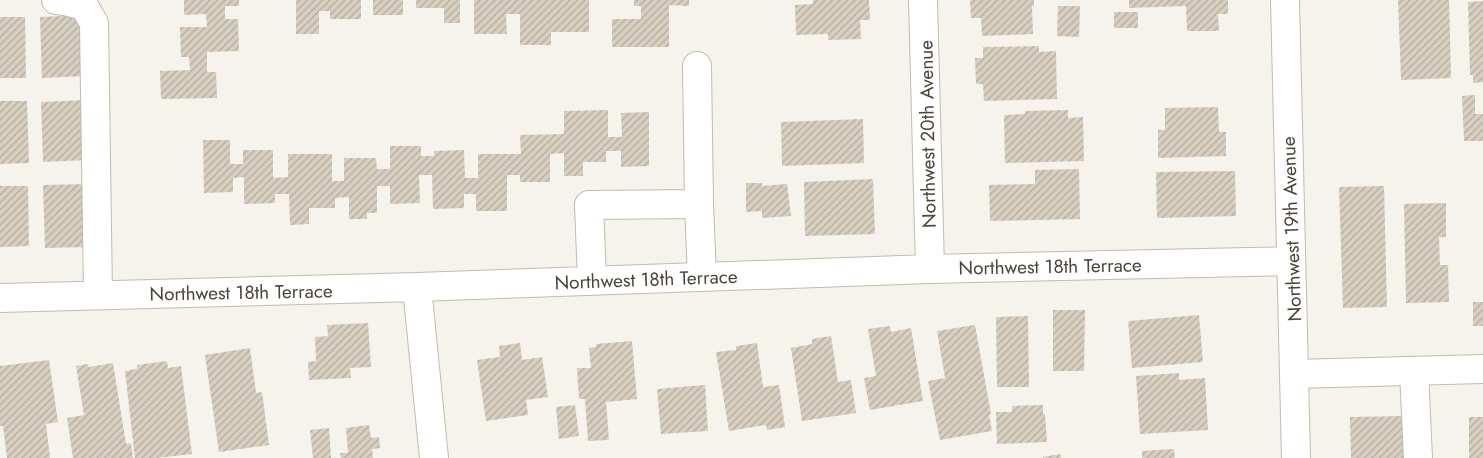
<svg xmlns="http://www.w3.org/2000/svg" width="1483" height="458" viewBox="0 0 1483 458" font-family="Jost,sans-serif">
<defs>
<pattern id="building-hatch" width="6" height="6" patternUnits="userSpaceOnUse" patternTransform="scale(1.25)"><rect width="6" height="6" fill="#d8cfc1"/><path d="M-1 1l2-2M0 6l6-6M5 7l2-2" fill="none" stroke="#b1aa9e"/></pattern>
</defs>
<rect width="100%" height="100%" fill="#f6f3ec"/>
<path fill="url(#building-hatch)" d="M184,0h55v6h-14v13h13l1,32 -32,1v20h9l1,26 -56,1 -1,-28 30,-1 -1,-13h-8l-1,-30h27l-1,-13 -22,1z
M296,0h65v19h-31v-8h-11v23h-23z
M373,0h30v15h-30z
M416,0h44v23h-16v-15h-28z
M474,0h115v32h-38v13h-31v-31h-14l1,20h-33z
M634,0h55v6l-20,-1v42h-57v-28h29v-13h-7z
M813,0h56l1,20h-10l1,19 -33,1v-6l-32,1 -1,-30 18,-1z
M970,0h64v6h-2l1,28 -51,2 -1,-18h-10z
M1129,0h99v14h-10l1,17h-32l-1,-25 -57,2z
M1398,0h51l2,78 -50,2z
M1483,1v81l-10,1v-8h-3l-2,-73z
M1058,6h22l-1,31 -22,-1z
M1114,12h24v16h-24z
M83,15l2,61 -43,2 -2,-61z
M0,17h25l1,61h-26z
M1039,46v6l17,-1 1,48 -73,2 -1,-17h-7l-1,-26h8v-11z
M1475,95v19h8v27h-19l-2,-45z
M85,100l2,60 -44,2 -2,-60z
M0,101h27l2,62 -29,1z
M1218,107l1,25h7v24l-68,2v-28h7v-22z
M608,110v27h14l-1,-24 28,-1v54l-28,1v-16h-15v11h-23v14h-19v-23l-14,1v28h-30v-7h-13v36h-31v-17h-12v14l-31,1 -1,-34h-13l1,28 -30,1v-18h-13v27h-10v6h-18v-22l-14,1v10h-26v16l-19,1 -1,-31h-14v9l-31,1v-27l-11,1v14l-29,1 -1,-53h27v24h13v-14h30v28l15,-1v-23h44v27h12v-23h32l1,11h13v-23h31v10h13v-5l30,-1 1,28h13v-24h43l-1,-19 44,-1v-23z
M1068,110v8l15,-1 1,44 -79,2 -1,-48 21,-1v-3z
M863,119l1,44 -82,3 -1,-44z
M1079,169l1,50 -90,2 -1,-36 46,-1v-14z
M1235,171l1,45 -79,2 -1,-46z
M873,179l2,55 -70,2 -1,-54z
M746,183h16v3l25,-2 4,32 -29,2v-7l-16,1z
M87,184l1,63 -43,1 -2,-63z
M0,186h28l1,60 -29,1z
M1384,186l3,121 -44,1 -4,-121z
M1446,203v34h-7l1,28h8l1,37 -43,1 -2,-99z
M1473,302h10v24h-10z
M1053,310h32l-1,61h-31z
M1199,315l4,47 -71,6 -4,-47z
M1028,316l1,71h-32l-1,-70z
M368,323l3,44 -21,1 1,10 -42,2 -1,-18 8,-1 -1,-24 13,-1 -1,-11z
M975,325l16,89 -2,1 3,16 -52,9 -12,-59 17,-3 -8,-47z
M890,326l1,6 20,-4 12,73 -53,9 -6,-32 12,-2 -8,-47z
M831,336l7,46 13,-2 5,33 -54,8 -11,-73 21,-4v-5z
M632,341l5,58 -31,3 3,38 -21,1 -3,-42h-6l-2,-31h14l-2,-20 7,-1v-3z
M520,343l2,17 20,-3 6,40 -22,3 2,15 -42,6 -9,-61 23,-3 -1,-11z
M757,343l6,44 16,-2 6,42 -18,3 -1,-5 -37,6 -13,-79 20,-2v-4z
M250,348l6,45 6,-1 7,53 -50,7 -14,-97z
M49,360l9,62 -12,2 4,34h-43l-4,-32h-3v-60z
M167,361l1,7 13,-2 11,88 -35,4h-22l-10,-87 12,-2v-4z
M113,363l13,81 5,-1 2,15h-60l-6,-40 17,-3 -8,-49 12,-2 1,3z
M1179,373v7l26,-2 3,52 -68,4 -4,-58z
M705,385l3,46 -47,3 -4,-45z
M575,405l4,31 -20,3 -3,-32z
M1043,405v9h2l2,28 -50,2 -1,-32h16v-6z
M1403,416l1,42h-53l-1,-41z
M1469,417h14v41h-14z
M369,425l2,13 8,-1 1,11 -8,1 1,9h-32l-1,-5h8l-2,-25z
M329,428l2,30h-18l-3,-28z
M1174,449l1,9h-33v-7z
M1060,454l1,4h-18v-1z"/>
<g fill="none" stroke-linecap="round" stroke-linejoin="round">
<g stroke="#c2bbae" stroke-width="30">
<path id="minor" d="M56,0l9,1 19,5 10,17 4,272
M923,0l7,269
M1285,0l11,458
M697,66l2,138
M592,280l-3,-75 110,-1 3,73
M417,287l17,171
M0,298l417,-11 513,-18 361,-8
M1414,371l4,87
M1295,374l188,-5"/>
</g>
<use href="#minor" stroke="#fff" stroke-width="28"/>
</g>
<g text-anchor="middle" stroke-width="4" stroke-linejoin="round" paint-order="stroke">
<g font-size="19" fill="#4b4439" stroke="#fff">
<text transform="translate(927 134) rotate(-91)" y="7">Northwest 20th Avenue</text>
<text transform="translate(1291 229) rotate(-92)" y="7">Northwest 19th Avenue</text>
<text transform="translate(1050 266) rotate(-1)" y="7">Northwest 18th Terrace</text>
<text transform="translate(646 279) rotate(-2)" y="7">Northwest 18th Terrace</text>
<text transform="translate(241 292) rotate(-1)" y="7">Northwest 18th Terrace</text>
</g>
</g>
</svg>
